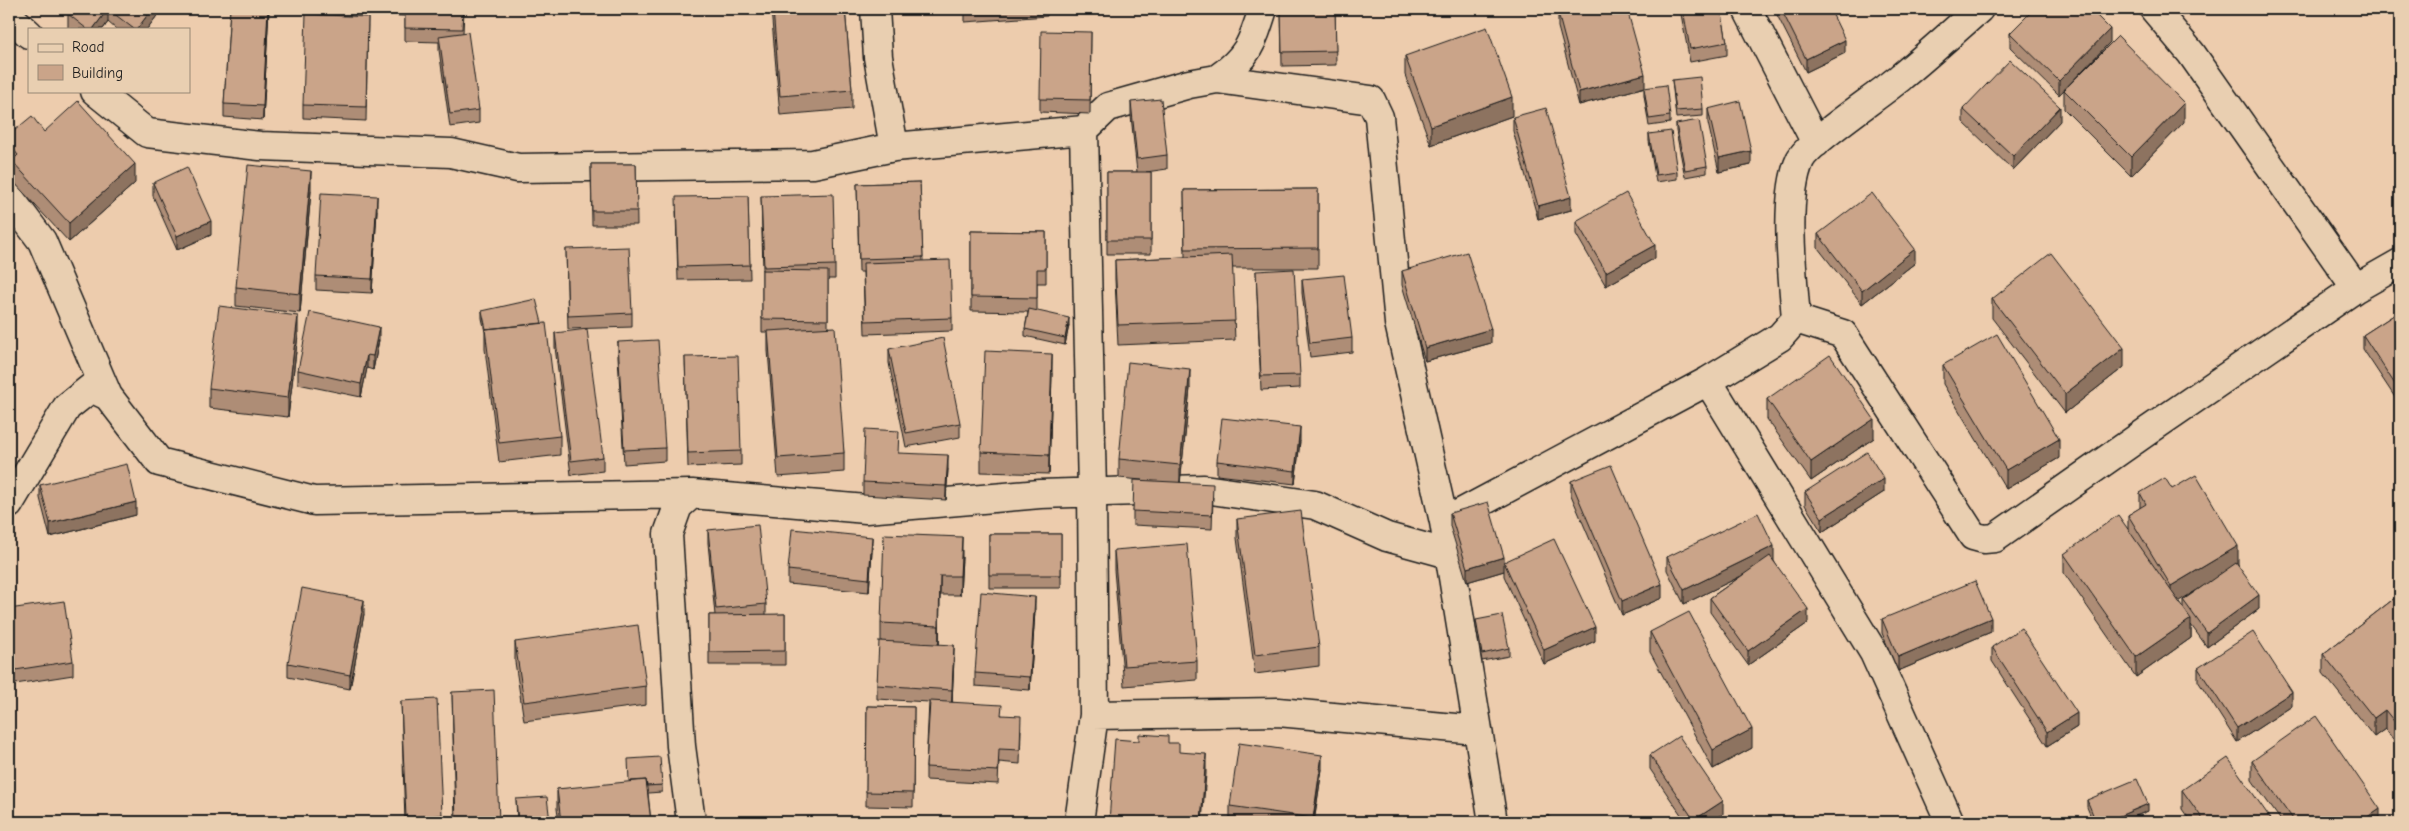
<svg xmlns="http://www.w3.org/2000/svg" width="2409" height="831" viewBox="0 0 2409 831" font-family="'Comic Neue',sans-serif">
<rect width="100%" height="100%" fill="#edccad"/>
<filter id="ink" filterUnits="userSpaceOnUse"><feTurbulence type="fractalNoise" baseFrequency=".02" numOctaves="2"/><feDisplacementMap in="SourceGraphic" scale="10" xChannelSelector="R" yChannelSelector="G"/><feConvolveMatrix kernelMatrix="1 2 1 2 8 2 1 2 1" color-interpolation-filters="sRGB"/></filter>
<g filter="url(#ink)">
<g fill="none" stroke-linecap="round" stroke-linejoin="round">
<g stroke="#1c1c1c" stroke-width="31">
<path id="street" d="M875,9l3,48 16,90
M1747,9l69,134
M2154,9l37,44 165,235
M9,16l20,18
M1217,79c31,-22 35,-35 46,-70
M95,91l52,42 113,13 191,7 67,15 295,-4 81,-17 190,-17 24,-23 81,-23 28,-5 154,21 8,17 20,206 45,199 49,300
M9,197l33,44 66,155 -17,-8 -24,19 -58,97
M1796,319l47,15 130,202 11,3 11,-1 154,-108 207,-142 44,-25
M1708,381l166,272 76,169
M108,396l51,66 155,39 378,-7
M1444,522l264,-141 72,-44 16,-18c-3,-42 -13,-122 4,-159 9,-19 82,-66 102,-84 27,-22 52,-45 77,-67
M1094,715l184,-3 199,18
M691,822l-10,-76 -13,-212 10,-28 14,-12 174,15 174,-15 164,-5 111,16 72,32 62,17
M1079,822l15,-107 -2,-224 -8,-361"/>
</g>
<use href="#street" stroke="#e9cfb1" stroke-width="28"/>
</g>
<path fill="#ae8d76" stroke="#1c1c1c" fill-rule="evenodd" d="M72,9h90l-15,20h-31l-8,-7 -5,7h-34l-1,-1v-14z
M230,9h39l-6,111 -39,-3v-13z
M382,9h82l-1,24 16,77v13l-29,4 -11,-77v-8l-34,-1v-25l-23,-1z
M771,9h74l7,81v19l-72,6z
M965,9h82v7l-82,6z
M1281,9h54l1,56 -54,1z
M1680,9h41l6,33v13l-37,7z
M1774,9h56l15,44 -39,19z
M1558,13l87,74 -66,18 -21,-78z
M368,17l-2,104 -63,-3v-13z
M1091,32l-1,82 -50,-2v-13z
M2010,33l100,9 -35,37 109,43 -53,54 -67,-67v-19l-5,5 -49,-48z
M1405,56l107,60 -81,29 -26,-70z
M1672,80l31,29v7l-27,2z
M1644,88l26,28v7l-21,3 -5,-31z
M1131,102l36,53v14l-21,3h5v82h-44v-82h30l-6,-56z
M1708,109l43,56 -32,7 -11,-49z
M1963,109l97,12 -47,49 -50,-48z
M1513,117l58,93 -33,9 -25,-88z
M1676,124l31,42v7l-22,4 -9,-46z
M44,132l91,51 -66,59 -57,-62v-13l-3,-4v-28z
M1649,134l28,38v7l-21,3 -7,-41z
M591,164h45l1,61h-45z
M920,182l3,79 29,57v13l-87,3 -2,-62h-4l-2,-88z
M153,183l58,52 -34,15 -24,-54z
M1318,189v79h-86l3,72 -117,5 -3,-66v-19l70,-3 -1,-67z
M311,191l-11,122 -64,-7v-19z
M748,196l2,83 -72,1 -2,-69z
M761,196l74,69v14h-7v49l16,125v19l-66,5 -10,-126v-19h-6v-62h1z
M377,210l-5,83 -56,-3v-14z
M1576,221l79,37 -49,28 -30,-52z
M971,231l75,1v51h-9v28l32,14 -4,20 -40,-9v-7l3,-17 -57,-1z
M1818,234l97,29 -53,41 -44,-56z
M566,249l66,64v14l-64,2z
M1256,271l44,104v13l-39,2z
M1402,271l89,72 -66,18 -23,-76z
M1302,279l50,59v14l-42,5 -8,-64z
M1992,299l132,68 -59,46 -73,-95z
M482,311l78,125v19l-61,7 -14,-113v-17l-3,-14z
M2400,311v94l-37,-56v-14z
M555,333l48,124v14l-32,4 -16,-128z
M298,335l-10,82 -79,-9v-20z
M379,340l-6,30 -6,-2 -6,29 -63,-13v-14z
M618,342l47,106v13l-41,3 -6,-108z
M889,349l71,74v14l-54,10 -17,-84z
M685,357l56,94v14l-53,2z
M1943,365l116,93 -53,31 -63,-105z
M1052,373l-3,101 -68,-2v-20z
M1190,388l-10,94 33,15 -1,32 -79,-4v-14l9,-31 -23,-2v-19z
M1767,399l107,39 -63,43 -44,-62z
M1300,441l-5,43 -78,-9v-14z
M898,453l50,16 -2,31 -83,-5v-13z
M1571,481l91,117 -40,17 -51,-120z
M40,485l96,30 -86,22 -10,-39z
M2172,489l66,76 21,44 -52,38 -16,-22v13l-55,39 -72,-104v-19l64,-25v-14l12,-7v-15zM2203,586l-20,14v8l-5,-7z
M1805,492h79l-62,40 -17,-27z
M1450,513l54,49 91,79 -51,23 -40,-88v-5l-37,11 -17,-56z
M1237,519l82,128v19l-64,8 -18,-136z
M708,530l58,74v11l19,-1v51h-76v-50h6l-7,-72z
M989,534h72v54h-72z
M1114,550l83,111v19l-73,6 -10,-116z
M872,551l-3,41 -81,-8v-14z
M962,557l-2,38h-20l-1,49 15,14 -2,44 50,13 19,15 -1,34 -21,-2 -1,22 -72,-4v-13l3,-65 -52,-3v-14l4,-44v-18z
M1667,557l107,3v1l34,62 -60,42 -38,-53v-14l31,-22 -57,28 -17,-34z
M2400,594v147l-3,3 -12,-15 -11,8 -51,-64v-19z
M9,609l64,52v14l-64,10z
M1035,610l-5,80 -55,-4v-13z
M364,614l-14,75 -62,-12v-14z
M1882,619l109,13 -93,39 -16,-38z
M1476,620l33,28v8l-27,5 -6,-34z
M1650,632l102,116 -39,21 -63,-117z
M515,642l131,44v19l-122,16 -9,-59z
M1992,647l85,80 -30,19 -55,-85z
M2198,668l94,38 -55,36 -39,-61z
M452,692l47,130h-44z
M401,701l41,114v7h-37z
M867,706l47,1 -1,100 -47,-1z
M1650,755l73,59 -12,8h-25l-36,-53z
M2252,761l128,61h-98l-30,-42z
M1322,769l-8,53h-67l-17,-2v-14z
M662,785v7l-14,1 3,29h-92l-2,-13v-20z
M2182,790l91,32h-82l-9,-13z
M516,799l34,23h-33z
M2087,800l61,11 -27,11h-28l-6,-15z"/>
<path fill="#8d7360" stroke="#1c1c1c" d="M108,9v13l-5,7h-10z
M152,9h10l-15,20h-10z
M268,9h1l-6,111v-14z
M2110,29v13l-51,53v-14z
M1845,40v13l-39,19v-13z
M1645,74v13l-66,18v-13z
M1512,97v19l-81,29v-19z
M2184,103v19l-53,54v-19z
M2060,107v14l-47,49v-14z
M1751,151v14l-32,7v-14z
M135,164v19l-66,59v-19z
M311,171v20l-11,122v-19z
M377,196v14l-5,83v-14z
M1571,197v13l-33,9v-13z
M211,221v14l-34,15v-14z
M1655,245v13l-49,28v-14z
M1915,249v14l-53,41v-13z
M298,316v19l-10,82v-19z
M1069,318v7l-4,20v-7z
M379,327v13l-6,30v-14z
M1491,329v14l-66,18v-13z
M2124,348v19l-59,46v-19z
M1052,354v19l-3,101v-19z
M367,355v13l-6,29v-13z
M1190,369v19l-10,96v-19z
M1874,419v19l-63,43v-19z
M1300,427v14l-5,43v-13z
M2059,439v19l-53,31v-19z
M948,455v14l-2,31v-14z
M1884,479v13l-62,40v-14z
M136,502v13l-86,22v-14z
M872,537v14l-3,41v-13z
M962,537v20l-2,38v-19z
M1774,546v14l-90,44v-14z
M2238,546v19l-67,41v-20z
M1504,557v14l-37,11v-14z
M940,576v19l-1,50v-19z
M1662,584v14l-40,17v-14z
M2259,595v14l-52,38v-14z
M1035,597v13l-5,80v-13z
M364,600v14l-14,75v-14z
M1808,609v14l-60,42v-14z
M1991,618v14l-93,39v-14z
M2191,619v19l-55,39v-20z
M1595,627v14l-51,23v-14z
M954,645v13l-2,45v-13z
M2292,692v14l-55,36v-14z
M2385,710v19l-11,8v-19z
M2077,713v14l-30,19v-14z
M2400,722v19l-3,3v-19z
M1752,729v19l-39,21v-19z
M1206,754v20l-4,48h-1z
M1322,755v14l-8,53h-1z
M1723,801v13l-12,8h-17v-2z
M2148,804v7l-27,11h-16z
M2380,809v13h-19z"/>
<path fill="#caa489" stroke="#1c1c1c" d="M72,9h80l-15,20h-3l-26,-20 -15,20h-6l-19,-15z
M230,9h38l-5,97 -39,-2z
M405,9h58l-1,20 -57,-1z
M773,9h72l7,81 -72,6z
M1281,9h54l1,42 -54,1z
M1576,9h51l18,65 -66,18 -21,-79z
M1683,9h38l6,33 -37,7z
M1781,9h49l15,31 -39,19z
M2034,9h56l20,20 -51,52 -49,-48z
M306,14l62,3 -2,90 -63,-2z
M1487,27l25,70 -81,29 -26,-70z
M1041,31l50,1 -1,68 -50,-1z
M468,32l11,78 -29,4 -11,-78z
M2118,36l66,67 -53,54 -67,-67z
M2010,60l50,47 -47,49 -50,-47z
M1700,77l3,32 -27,2 -4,-31z
M1666,85l4,31 -21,3 -5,-31z
M1161,99l6,56 -30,4 -6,-57z
M78,101l57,63 -66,59 -57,-62 6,-6 -9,-11v-9l23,-19 12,16z
M1740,101l11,50 -32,7 -11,-49z
M1546,108l25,89 -33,9 -25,-89z
M1699,120l8,46 -22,4 -9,-46z
M1671,131l6,41 -21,3 -7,-41z
M591,164h45l1,47h-45z
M248,165l63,6 -11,123 -64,-7z
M187,167l24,54 -34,15 -24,-53z
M1107,172h44v68h-44z
M920,182l3,75 -64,2 -2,-75z
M1318,189v59l-133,1 -1,-59z
M321,193l56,3 -5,83 -56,-3z
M1626,193l29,52 -49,27 -30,-51z
M1872,193l43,56 -53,42 -44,-57z
M833,194l2,71 -71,2 -3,-71z
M748,196l2,69 -72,2 -2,-70z
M971,231l75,1v37h-9v29l-66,-1z
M629,247l3,66 -64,3 -2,-67z
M1467,252l24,77 -66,19 -23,-77z
M2051,253l73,95 -59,46 -73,-95z
M1232,255l3,66 -117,4 -3,-65z
M950,260l2,58 -87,3 -2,-58z
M1294,269l6,106 -39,1 -5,-105z
M762,270l66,1v49l-66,-1z
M1344,275l8,63 -42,5 -8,-64z
M536,299l6,24 -56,6 -4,-18z
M219,306l79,10 -10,82 -79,-10z
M1029,309l40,9 -4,20 -40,-9z
M2400,311v81l-37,-57z
M310,312l69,15 -6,29 -6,-1 -6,29 -63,-14z
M546,323l14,113 -61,7 -14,-114z
M835,327l9,126 -66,5 -10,-127z
M587,329l16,128 -32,4 -16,-128z
M1997,334l62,105 -53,31 -63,-105z
M943,338l17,85 -54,10 -17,-84z
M658,340l7,108 -41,2 -6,-108z
M985,351l67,3 -3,101 -68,-3z
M1830,355l44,64 -63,43 -44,-63z
M738,356l3,95 -53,2 -3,-96z
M1128,362l62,7 -10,96 -61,-6z
M1222,418l78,9 -5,44 -78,-10z
M865,429l34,2 -1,22 50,2 -2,31 -83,-4z
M1867,452l17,27 -62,39 -17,-26z
M127,464l9,38 -86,21 -10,-38z
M1611,465l51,119 -40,17 -51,-120z
M2196,475l42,71 -67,40 -43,-71 18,-11 -6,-11 25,-15 7,11z
M1134,480l79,4 -1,31 -79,-4z
M1488,502l16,55 -37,11 -17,-55z
M1301,511l18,136 -64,8 -18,-136z
M1758,513l16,33 -90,44 -17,-33z
M2118,515l73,104 -55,38 -72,-103z
M758,525l8,79 -50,5 -8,-79z
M792,529l80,8 -3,42 -81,-9z
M884,534l78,3 -2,39h-20l-1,50 -58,-3z
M989,534h72v41h-72z
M1554,539l41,88 -51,23 -40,-88z
M1187,544l10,117 -73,5 -10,-116z
M1770,556l38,53 -60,42 -38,-53z
M2236,563l23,32 -52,38 -24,-33z
M1975,581l16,37 -93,39 -16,-38z
M302,588l62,12 -14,75 -62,-12z
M981,592l54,5 -5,80 -55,-4z
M2400,594v128l-3,3 -12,-15 -11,8 -51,-64z
M64,601l9,60 -64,10v-62z
M1689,612l63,117 -39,21 -63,-118z
M785,614v37l-76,1v-37z
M1502,615l7,33 -27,6 -6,-34z
M638,625l8,61 -122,16 -9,-60z
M2021,628l56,85 -30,19 -55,-85z
M2253,632l39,60 -55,36 -39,-60z
M879,641l75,4 -2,45 -75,-5z
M494,690l5,132h-43l-4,-130z
M437,699l5,116 -36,2 -5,-116z
M930,701l72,4 -1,10 20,1 -1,34 -21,-1 -1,22 -72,-4z
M867,706l47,1 -1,86 -47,-1z
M2316,716l64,93 -19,13h-66l-43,-61z
M1139,734l29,2v7h11v9l27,2 -5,68h-92l6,-83 24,2z
M1679,736l44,65 -29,19 -44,-65z
M1239,743l83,12 -9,63 -83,-12z
M660,757l2,28 -15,1 -1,-6 -17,1 -1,-22z
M2228,758l45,64h-68l-23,-32z
M2137,779l11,25 -43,18h-9l-9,-22z
M646,780l5,42h-90l-4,-33z
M547,797l3,25h-32l-2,-23z
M1549,815l4,7h-20z
M1798,818l2,4h-10z"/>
</g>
<rect width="2409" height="831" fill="none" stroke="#e9cfb1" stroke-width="30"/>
<rect x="15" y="15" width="2379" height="801" fill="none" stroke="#1c1c1c" stroke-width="2" filter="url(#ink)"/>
<rect x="28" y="28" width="162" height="65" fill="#e9cfb1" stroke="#978775"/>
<rect x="38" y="44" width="25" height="8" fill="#e9cfb1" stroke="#978775"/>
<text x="72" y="52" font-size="15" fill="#1c1c1c">Road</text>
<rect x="38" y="65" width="25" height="15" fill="#caa489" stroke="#978775"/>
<text x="72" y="78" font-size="15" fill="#1c1c1c">Building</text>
</svg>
